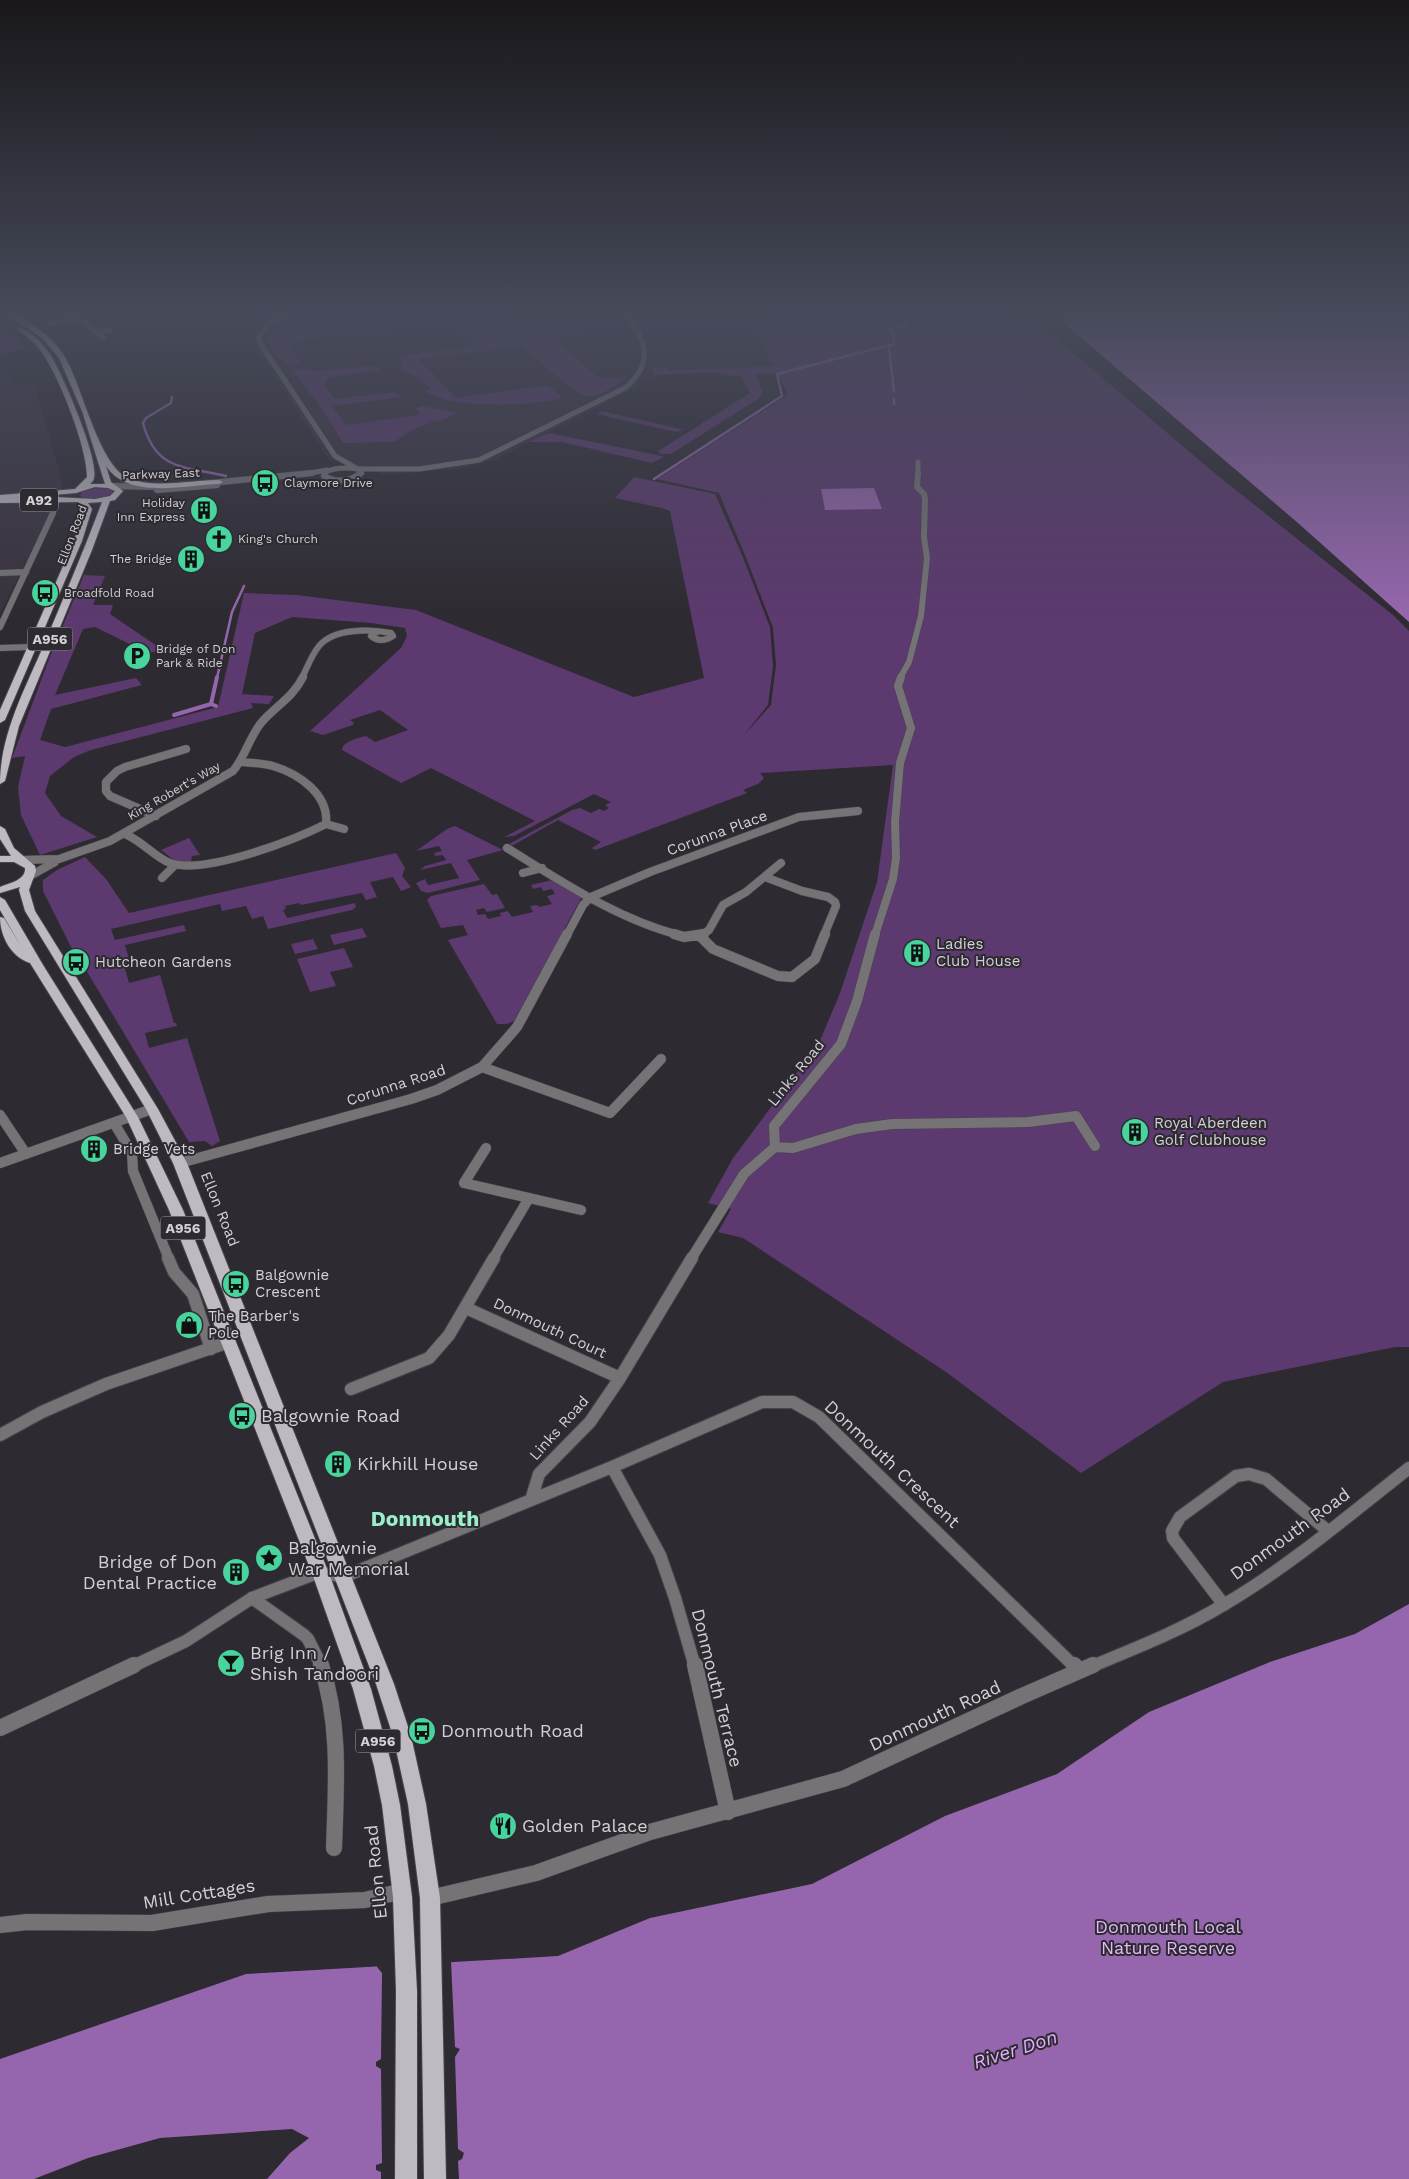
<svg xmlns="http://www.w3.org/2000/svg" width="1409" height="2179" viewBox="0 0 1409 2179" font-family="'Work Sans',sans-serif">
<rect width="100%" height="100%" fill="#2e2a31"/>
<path fill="#39323d" d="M289,312h465l4,24 15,30 -106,5 -13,-3 -1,7 -2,3 -14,9 -144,73 -30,8 -77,7 -56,-16 -4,-4 -76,-117 7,-12z
M9,371l4,13h22l28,102 -63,129v-242z"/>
<path fill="#5c396e" d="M299,312h22l-15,3 -10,5 6,15 143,-14 19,-3 -4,-6h13l10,6 49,19 23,2 41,37 10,3 22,-2c-18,10 -20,17 -43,20l-20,-14 -43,-37 -103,13 37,39 92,-13 14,13c-31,8 -110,12 -137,-7l5,-2 -12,-12 -16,-6 -2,-3 3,-7 -7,-5 81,-10 -20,-21 -16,-2 -137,17 -14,8 12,16c-3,0 -10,2 -13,1 -10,-4 -21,-21 -23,-32l9,-11z
M754,312h271l187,159 181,144 16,16v716h-14l-172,35 -142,91 -135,-101 -203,-134 -25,-6 13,-23 -23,-6 25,-45 86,-115 21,-50 37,-111 16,-117 -133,8 4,5 -6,6 -15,6 4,3 -152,57 -3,-2 9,-6 -43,-22 -48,27 -1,-3 63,-34 8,-2 11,5 8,-4 5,2 5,-3 -4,-3 6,-3 -17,-8 -80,42 -10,1 31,-16 -104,-53 -30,15 -59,-33 1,-4c6,-6 15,-8 23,-10l9,6 33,-12 -28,-20 -30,10 4,3 -1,2 -30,10 -13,-4 91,-83 6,-12 -2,-8 -34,-5 -79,-6 -37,16 -13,61 32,2 -5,8 -18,-1 2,5 -162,42 -17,7 -24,19 -5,17 16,23 36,21 -57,18 -19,-40 -3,-28 7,-31 -13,2 37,-99 35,-84 21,1 -12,29h20l-3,9 53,36 -15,3 -53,-26 -12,2 -28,66 81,-17 6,7 -91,24 -11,31 25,7 153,-40 26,-114 53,2 119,15 218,87 70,-19 -34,-167 -8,-3 -47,-10 19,-21 81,17 27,61 28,72 3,39 -5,39 -25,31 28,-31 5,-40 -3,-37 -28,-73 -26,-62 -62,-14 131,-84 -11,-22 -22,1 8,19 -5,6 -87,55h-10l-3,-3 92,-58 -9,-16 -31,-5 -57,3v-7l13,-1 1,4 106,-5 -15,-30z
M569,314l17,15 -50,6 -35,-14z
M0,325l28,23 -28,6z
M370,366l14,4 -52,7 -5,2 -2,7 10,13 60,-7 7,5 -70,9 14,19 73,-10 1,-1 -4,-6 6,-2 35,7 -17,8h-5l-23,9 -18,12 -51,1 -23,-37 -27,-36 7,-1 16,2z
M601,412h5l78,18 -8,2 -79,-18z
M549,433l108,22 7,2 -12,6 -90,-21h-34z
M95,488l15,1 3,3c-7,8 -24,10 -33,4l2,-4z
M455,826l48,24 -36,10 13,20 -52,13 -7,-2 -5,-8 9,-4 3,6 31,-7 -8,-15 -31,7 5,-4 21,-6 -3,-5 -8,1 -1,-3 8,-2 -3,-5 -23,5 31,-22z
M189,838l11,17 -8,1 -1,6 -16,-1 -14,-11z
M396,853l9,15 -3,8 9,11 -10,4 -8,-14 -23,5 7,15 -11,3 -4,-7 -61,12 -2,-2 -14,3 1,3 -3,1 4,8 68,-15 1,4 -4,3 -84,19 -5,-13 -11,3 -6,-13 -24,5 -2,-7 -109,25 4,11 69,-15 2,6 -61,14 6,22 -6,2 4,14 31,-8 14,48h2l1,3 -32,7 4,15 38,-10 33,103 -8,5 -7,-5 -16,1 -103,-172v-6l-5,-7 -4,2 -34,-68v-11l14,-10 28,-13 21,22 23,34z
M552,880l31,15 -69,126 -7,3h-10l-49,-84 20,-5 -5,-10 -22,3 -14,-28 4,-4 53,-12 8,11 5,-1 8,14 -18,4 -3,-4 -8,2 2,5 7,-1 3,5 13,-3 -1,-3 8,-2 4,6 21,-5 -3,-6 8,-1 1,2 13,-3 -5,-8 8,-2 -3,-5 -9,2 -2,-4 -8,2 -2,-4z
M362,928l5,9 -33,8 -4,-10z
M313,939l5,10 -23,5 -4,-10z
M344,948l9,19 -23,5 6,14 -26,6 -13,-33z"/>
<path fill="#9566ad" d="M1051,312h358v310l-111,-99z
M874,488l8,21 -57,1 -4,-21z
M1409,1604v575h-1142l23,-26 19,-15 -17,-9 -132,9 -72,20 -54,21h-34v-120l246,-85 312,-18 92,-38 162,-34 133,-68 112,-42 92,-62 121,-50 85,-28z"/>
<path fill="#2e2a31" d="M454,1959l-3,2 4,86 5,2 -5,8 3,92 6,4 -2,6 -4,2 1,18h-78v-7l-5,-2v-5l6,-2 -1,-94 -5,-3v-4l5,-3 1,-86 -5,-6 2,-3z"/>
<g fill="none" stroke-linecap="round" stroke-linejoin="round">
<path stroke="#9566ad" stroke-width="2.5" d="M889,348l1,8
M890,358l3,24
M893,384l1,7
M172,397l-1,6 -25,15 -3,5c13,49 43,43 83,53
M894,399v5
M654,479l128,-83 -5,-22 117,-30v-12l-5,-2 7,-3 10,2 -2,-4 3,-7 -5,-3 36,3 32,-3 3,-1 -1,-2
M217,678l15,-66 12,-26"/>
<path stroke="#9566ad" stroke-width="4" d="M216,706l-5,-2 6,-27
M174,715l37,-11"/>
<g stroke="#48454b" stroke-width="5.5">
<path id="minor-far5" d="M66,312l17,9 20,17
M295,312l-25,11 -11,13 1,7 75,113 21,12
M50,323l28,-4
M97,332l14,-2
M358,469h61l60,-9 146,-72c30,-25 22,-51 -3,-76
M324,474l1,-2c11,-5 21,-5 33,-3l3,4 -2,1
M918,474v-12"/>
</g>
<g stroke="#48454b" stroke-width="7">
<path id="minor-far4" d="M325,473l-1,3c12,7 26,6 37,-3
M0,573l26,-1
M0,627l53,-114
M302,678c5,-10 9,-22 17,-32 15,-18 51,-17 72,-13l2,3c-8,5 -15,6 -22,0l6,-4
M900,678l9,-16 12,-46 6,-58 -3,-21 1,-38 -1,-5 -7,-7 1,-14"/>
</g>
<g stroke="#48454b" stroke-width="9">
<path id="minor-far3" d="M156,816l-46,-20 -4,-5v-9l11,-11 8,-4 61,-18
M326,824l18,5
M125,834c17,7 31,24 45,29 35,12 124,-23 156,-39 3,-30 -27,-50 -53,-58 -10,-3 -21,-3 -31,-4
M507,848c54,33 110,71 172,87
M21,860l38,-1 51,-18 123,-70c12,-14 16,-33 28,-48 14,-17 31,-24 42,-46
M523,873l19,-5
M28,877l27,-15
M765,877l37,14 26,6 7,5 1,4 -12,29
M162,878l13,-13
M567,935l16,-30 8,-8 59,-25 149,-55 59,-6
M702,935l7,-5 14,-25 23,-13 35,-29
M875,935l18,-56 3,-21 -1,-36 5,-59 11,-35 -13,-42 3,-9"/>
</g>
<g stroke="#48454b" stroke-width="11">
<path id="minor-far2" d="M674,934l10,3 20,-3
M700,936l13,13 65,27 14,1 23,-18 10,-25
M482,1067l128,46 51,-54
M0,1115l26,39
M114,1123l18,30 1,18 36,88
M775,1147l-1,-21 67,-82 16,-43 18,-67
M775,1147l18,1 63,-19 36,-5 136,-2 48,-6 19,30
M486,1148l-22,35 117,27
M0,1163l152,-54
M180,1163l231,-64 26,-9 45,-23 35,-40 50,-93
M493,1259l36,-61
M691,1259l53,-85 31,-27"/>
</g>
<g stroke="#48454b" stroke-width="14">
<path id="minor-far1" d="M168,1258l6,14 19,22 18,55
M466,1308l154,70
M351,1389l78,-31 20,-23 45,-77
M0,1435l42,-23 64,-28 123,-42
M612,1467l48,88 15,43 20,69
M531,1500l8,-26 51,-52 30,-44 72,-120
M343,1577l269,-110 150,-65h31l26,15 256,250
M252,1598l52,37 4,4 14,28
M1224,1605l-51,-67 -1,-7 8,-14 56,-41 13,-2 17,5 62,52
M1090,1667c46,-19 92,-37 135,-63 66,-39 124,-89 184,-136"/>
</g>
<g stroke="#48454b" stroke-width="17">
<path id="minor" d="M321,1665c20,59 15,122 13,183
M695,1665l33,147
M1074,1665l5,5
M430,1898l106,-25 114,-41 193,-53 179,-83 71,-31
M0,1925l27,-3 125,1 116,-19 97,-4 38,-9"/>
</g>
<g stroke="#48454b" stroke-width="5.5">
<path id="tertiary-far3" d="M305,474l22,-4"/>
</g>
<g stroke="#48454b" stroke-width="7">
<path id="tertiary-far2" d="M211,483l101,-10
M114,486l48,1
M157,490l60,-5
M0,648l31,-1"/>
</g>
<g stroke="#48454b" stroke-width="14">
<path id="tertiary-far1" d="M131,1667l55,-26 66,-43 68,-26 23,5"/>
</g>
<g stroke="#48454b" stroke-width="17">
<path id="tertiary" d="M0,1728l134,-63"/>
</g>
<g stroke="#48454b" stroke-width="2">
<path id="primary" d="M4,312c10,-1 19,7 27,12 14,9 27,20 35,35 17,30 33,106 62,119 24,11 65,2 91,2l4,2 -4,2c-34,1 -90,16 -113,-18l5,16 12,9 -8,9 -5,1 -18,49 -73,176 -14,55 -5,3c0,-49 24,-93 43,-137 20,-48 41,-96 59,-145l-14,1 4,6 -10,32 -77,179 -5,3v-13l74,-169 10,-32 -6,-7 -78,1v-8l75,-6 12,-12c0,-30 -27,-98 -44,-123 -6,-10 -16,-17 -25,-24v-2c11,0 26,17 32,26 12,19 49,104 44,124 0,2 -2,4 -4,6h15l-23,-73 -23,-53 -16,-19zM95,487l13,1 7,3 -5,5 -15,3 -41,-2 -35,1 57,-5z
M0,826l5,3 9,19 21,18 1,5 -7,19 6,21 123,198 29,54 207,521 17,52 15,68 14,94 6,281h-22l-4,-281 -12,-94 -15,-68 -17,-52 -203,-521 -27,-54 -121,-198 -6,-21 1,-3 -20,6v-6c10,-4 26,-7 25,-19l-11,-6h-14v-6h11l-11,-17z
M0,897l5,3 38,65 95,152 45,93 147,366 41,113 21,77 8,39 12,92 5,94v188h-22l1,-188 -3,-94 -11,-92 -8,-39 -21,-77 -40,-113 -144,-366 -43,-93 -96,-154c-19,-6 -30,-27 -30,-46l4,1 18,30 -22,-38z"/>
</g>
<use href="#minor-far5" stroke="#757376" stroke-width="5"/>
<use href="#minor-far4" stroke="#757376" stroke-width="6"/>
<use href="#minor-far3" stroke="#757376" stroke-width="8"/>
<use href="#minor-far2" stroke="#757376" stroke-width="10"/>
<use href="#minor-far1" stroke="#757376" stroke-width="12"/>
<use href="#minor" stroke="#757376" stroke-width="16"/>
<use href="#tertiary-far3" stroke="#757376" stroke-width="5"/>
<use href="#tertiary-far2" stroke="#757376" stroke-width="6"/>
<use href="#tertiary-far1" stroke="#757376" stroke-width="12"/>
<use href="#tertiary" stroke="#757376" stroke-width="16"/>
<use href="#primary" fill="#bfbac1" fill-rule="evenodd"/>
</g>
<linearGradient id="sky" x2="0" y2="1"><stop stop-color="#19171b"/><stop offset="0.51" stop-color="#464a5a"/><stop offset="1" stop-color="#464a5a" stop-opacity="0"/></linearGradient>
<rect width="1409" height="617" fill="url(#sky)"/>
<defs>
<g id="bus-disc" transform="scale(1.4375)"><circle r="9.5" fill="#47d49d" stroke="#2e2a31"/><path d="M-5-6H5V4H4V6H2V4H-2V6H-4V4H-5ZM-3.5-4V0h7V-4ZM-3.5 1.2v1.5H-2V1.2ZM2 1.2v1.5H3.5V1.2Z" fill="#111"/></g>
<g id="building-disc" transform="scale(1.4375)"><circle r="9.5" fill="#47d49d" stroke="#2e2a31"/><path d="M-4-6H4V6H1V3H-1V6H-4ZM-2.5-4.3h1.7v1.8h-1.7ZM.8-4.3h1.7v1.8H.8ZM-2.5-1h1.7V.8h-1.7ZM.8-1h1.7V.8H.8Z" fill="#111"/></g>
<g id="church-disc" transform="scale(1.4375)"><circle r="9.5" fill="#47d49d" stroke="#2e2a31"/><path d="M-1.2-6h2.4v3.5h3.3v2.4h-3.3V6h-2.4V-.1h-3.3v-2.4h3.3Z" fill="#111"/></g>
<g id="parking-disc" transform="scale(1.4375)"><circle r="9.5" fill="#47d49d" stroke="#2e2a31"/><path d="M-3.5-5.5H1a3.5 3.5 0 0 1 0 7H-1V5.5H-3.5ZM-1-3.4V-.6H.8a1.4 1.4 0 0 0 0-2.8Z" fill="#111"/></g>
<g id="shop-disc" transform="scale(1.4375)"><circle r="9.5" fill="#47d49d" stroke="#2e2a31"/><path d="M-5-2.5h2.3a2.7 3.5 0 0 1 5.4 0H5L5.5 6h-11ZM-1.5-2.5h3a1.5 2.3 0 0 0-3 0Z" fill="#111"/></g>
<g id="sight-disc" transform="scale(1.4375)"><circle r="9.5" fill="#47d49d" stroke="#2e2a31"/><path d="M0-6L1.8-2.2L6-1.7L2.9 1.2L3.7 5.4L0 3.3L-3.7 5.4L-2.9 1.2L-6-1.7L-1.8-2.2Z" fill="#111"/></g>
<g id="bar-disc" transform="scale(1.4375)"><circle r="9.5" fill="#47d49d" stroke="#2e2a31"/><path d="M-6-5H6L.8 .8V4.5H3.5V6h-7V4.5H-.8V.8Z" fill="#111"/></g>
<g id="restaurant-disc" transform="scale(1.4375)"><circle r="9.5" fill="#47d49d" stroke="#2e2a31"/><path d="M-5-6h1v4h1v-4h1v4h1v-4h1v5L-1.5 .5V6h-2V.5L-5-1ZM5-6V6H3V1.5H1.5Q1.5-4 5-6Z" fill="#111"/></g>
</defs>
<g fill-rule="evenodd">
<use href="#bus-disc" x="265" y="483"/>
<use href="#building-disc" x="204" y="510"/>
<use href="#church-disc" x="219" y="539"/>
<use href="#building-disc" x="191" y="559"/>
<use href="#bus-disc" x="45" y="593"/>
<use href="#parking-disc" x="137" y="656"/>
<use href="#building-disc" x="917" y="953"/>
<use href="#bus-disc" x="76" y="962"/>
<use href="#building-disc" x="1135" y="1132"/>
<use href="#building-disc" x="94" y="1149"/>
<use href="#bus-disc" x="236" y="1284"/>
<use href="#shop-disc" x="189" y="1325"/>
<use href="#bus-disc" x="242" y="1416"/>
<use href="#building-disc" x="338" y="1464"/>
<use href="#sight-disc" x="269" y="1558"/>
<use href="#building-disc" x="236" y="1572"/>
<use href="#bar-disc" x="231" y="1663"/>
<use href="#bus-disc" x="422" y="1731"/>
<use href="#restaurant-disc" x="503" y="1826"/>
</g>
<g text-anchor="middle" stroke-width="4" stroke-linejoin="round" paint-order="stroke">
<g font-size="12" fill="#d3d1d5" stroke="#2e2a31">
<text transform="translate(161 474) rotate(-2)" y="4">Parkway East</text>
<text transform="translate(72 535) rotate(-69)" y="4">Ellon Road</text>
<text transform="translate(174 791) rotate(-30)" y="4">King Robert's Way</text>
</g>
<g font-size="12" fill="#d3d1d5" stroke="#2e2a31" text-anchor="start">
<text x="284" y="487">Claymore Drive</text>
<text x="185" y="507" text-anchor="end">Holiday<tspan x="185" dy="14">Inn Express</tspan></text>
<text x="238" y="543">King's Church</text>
<text x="172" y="563" text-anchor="end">The Bridge</text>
<text x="64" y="597">Broadfold Road</text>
<text x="156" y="653">Bridge of Don<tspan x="156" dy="14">Park &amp; Ride</tspan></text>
</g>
<g fill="#2e2a31" stroke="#a29fa4" stroke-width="1">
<rect x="20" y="488.5" width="38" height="23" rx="4"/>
<rect x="27.5" y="627.5" width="45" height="23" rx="4"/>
<rect x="160.5" y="1216.5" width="45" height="23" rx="4"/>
<rect x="355.5" y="1729.5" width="45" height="23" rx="4"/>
</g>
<g font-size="14" font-weight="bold" fill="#d3d1d5">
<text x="39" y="505">A92</text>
<text x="50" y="644">A956</text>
<text x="183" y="1233">A956</text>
<text x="378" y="1746">A956</text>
</g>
<g font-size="15" fill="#d3d1d5" stroke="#2e2a31">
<text transform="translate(717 833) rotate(-20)" y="5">Corunna Place</text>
<text transform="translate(796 1073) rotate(-51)" y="5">Links Road</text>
<text transform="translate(396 1085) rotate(-18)" y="5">Corunna Road</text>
<text transform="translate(220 1209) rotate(68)" y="5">Ellon Road</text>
<text transform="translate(550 1328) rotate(25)" y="5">Donmouth Court</text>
<text transform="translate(559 1428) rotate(-48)" y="5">Links Road</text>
</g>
<g font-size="15" fill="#d3d1d5" stroke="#2e2a31" text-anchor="start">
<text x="936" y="949">Ladies<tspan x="936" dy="17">Club House</tspan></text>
<text x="95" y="967">Hutcheon Gardens</text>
<text x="1154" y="1128">Royal Aberdeen<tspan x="1154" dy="17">Golf Clubhouse</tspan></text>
<text x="113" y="1154">Bridge Vets</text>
<text x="255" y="1280">Balgownie<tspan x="255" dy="17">Crescent</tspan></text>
<text x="208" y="1321">The Barber's<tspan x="208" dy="17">Pole</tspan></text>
</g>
<g font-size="18" fill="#d3d1d5" stroke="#2e2a31" text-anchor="start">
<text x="261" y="1422">Balgownie Road</text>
<text x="357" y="1470">Kirkhill House</text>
<text x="288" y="1554">Balgownie<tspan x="288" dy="21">War Memorial</tspan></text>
<text x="217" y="1568" text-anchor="end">Bridge of Don<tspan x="217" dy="21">Dental Practice</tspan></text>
<text x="250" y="1659">Brig Inn /<tspan x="250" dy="21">Shish Tandoori</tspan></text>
<text x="441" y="1737">Donmouth Road</text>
<text x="522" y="1832">Golden Palace</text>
</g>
<g font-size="18" fill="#d3d1d5" stroke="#2e2a31">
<text transform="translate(892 1464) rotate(43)" y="6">Donmouth Crescent</text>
<text transform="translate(1290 1534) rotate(-36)" y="6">Donmouth Road</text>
<text transform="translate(717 1688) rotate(76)" y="6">Donmouth Terrace</text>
<text transform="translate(935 1716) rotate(-25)" y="6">Donmouth Road</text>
<text transform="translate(376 1872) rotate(-96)" y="6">Ellon Road</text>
<text transform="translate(199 1894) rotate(-9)" y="6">Mill Cottages</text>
</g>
<g font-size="18" fill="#e0baf4" stroke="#2e2a31">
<text x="1168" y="1933">Donmouth Local<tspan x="1168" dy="21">Nature Reserve</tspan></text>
</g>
<g font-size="19" font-style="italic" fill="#e1affc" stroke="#2e2a31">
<text transform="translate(1015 2049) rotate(-18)" y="7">River Don</text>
</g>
<g font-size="21" font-weight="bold" fill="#9aefc8" stroke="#2e2a31">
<text x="425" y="1526">Donmouth</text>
</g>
</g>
</svg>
